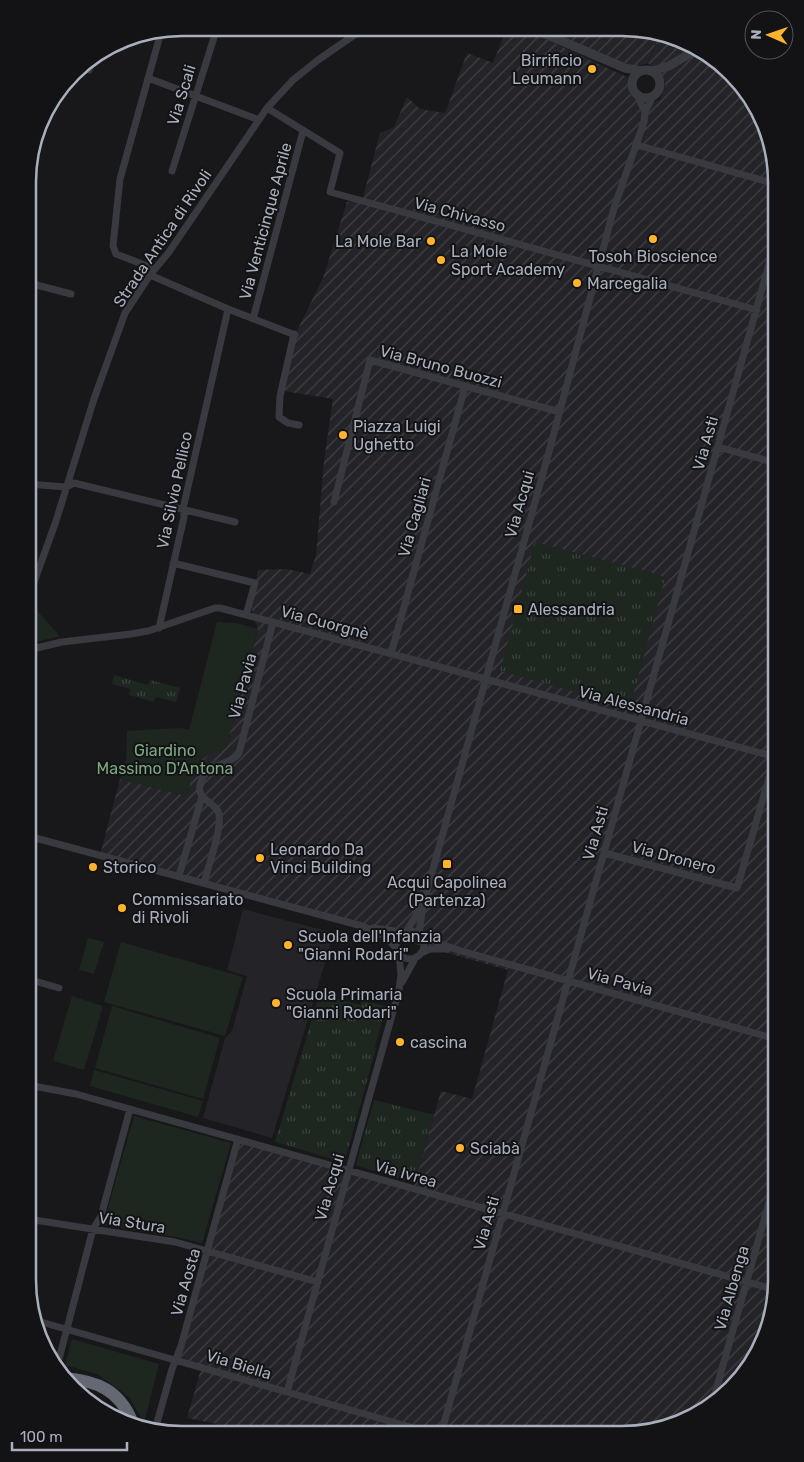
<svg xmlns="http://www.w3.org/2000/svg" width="804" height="1462" viewBox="0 0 804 1462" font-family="Rubik,sans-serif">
<defs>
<pattern id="industrial-furrows" width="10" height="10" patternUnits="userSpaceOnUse" patternTransform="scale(1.25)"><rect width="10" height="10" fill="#242428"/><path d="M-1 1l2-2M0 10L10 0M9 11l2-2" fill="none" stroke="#414145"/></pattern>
<pattern id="grass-tufts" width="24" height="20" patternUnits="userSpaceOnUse" patternTransform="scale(1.25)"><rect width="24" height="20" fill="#1d261f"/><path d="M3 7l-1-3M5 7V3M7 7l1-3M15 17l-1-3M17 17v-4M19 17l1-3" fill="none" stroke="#3b433e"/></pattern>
</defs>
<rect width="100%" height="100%" fill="#18181b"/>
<path fill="#242428" d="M243,909l91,24 -62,205 -69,-20 22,-80 7,-7 15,-55 -20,-6z"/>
<path fill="url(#industrial-furrows)" d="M506,30h20l103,48 -1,8 2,8 7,7 6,3h7l10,-5 5,-12v-6l-17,-18 12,-28 63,31 45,66 8,51v1107l-11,49 -21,35 -28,29 -44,23 -51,8 -406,-1 2,-9 -30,-6 14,-49 -23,-7 63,-222 173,46 27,-95 31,8 36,-129 -408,-115 20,-76 67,17 6,-25 4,-7 5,-6 11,-6 11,-3 3,-5 31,-114 -7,-23 7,-37 28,-1 24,5 6,-19 8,-94 9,-62 -49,-8 13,-60 26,-53 24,-76 15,-1 18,-68 14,-6 13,-30 13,12 25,4 22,-60 26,10z
M553,30h98l8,4 -11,29 -13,4 -83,-34z"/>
<path fill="url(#grass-tufts)" d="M535,542l122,32 8,4 -35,129 -130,-36z
M114,675l34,10 2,-5 30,8 -4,14 -20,-5 -2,5 -25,-7 2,-6 -19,-5z
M320,992l13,6 27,7 2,-4 24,5 -11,41 1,1 -31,112 -2,2 -68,-20z
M374,1100l60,15 -19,68 -57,-17 -2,-2z"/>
<path fill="#1d261f" d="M31,604l29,32 -32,8v-32z
M217,622l20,1 21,6 -31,115 -3,5c-29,8 -30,21 -37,47l-67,-17 6,-19 1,-29 54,-3 8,2z
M88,938l16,4 -10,32 -15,-4z
M121,942l122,35 -18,59 -121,-34z
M72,996l31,10 -19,64 -31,-9z
M112,1006l108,32 -17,61 -108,-31z
M94,1070l109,31 -5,16 -108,-31z
M134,1116l97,27 -29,100 -26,-6 -73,-12z
M72,1339l87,25 -15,59 -15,-26 -32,-23 -32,-9z"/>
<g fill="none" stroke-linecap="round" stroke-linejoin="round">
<path stroke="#393a40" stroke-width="7" d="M89,70l2,-11
M148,78l111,42
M637,95l8,17
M267,108l73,45 -10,39 427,118
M637,145l139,39
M172,171l45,-143
M155,269l-39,-15 -3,-8 7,-67 41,-147
M150,275l78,34 67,26
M29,283l42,11
M253,319l50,-188
M294,334l-14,62 -1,21 9,6 11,2
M718,447l58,16
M28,484l38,3 8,-4 161,39
M334,502l36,-142 190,52
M173,563l82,20 -9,32
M28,599l28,-78 38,-122 31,-86 25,-38 19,-23 98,-144 26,-28 25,-20 45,-31
M159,628l25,-111 -1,-8 45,-200
M28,650l34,-8 69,-8 17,-3 67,-23h5l556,149
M391,654l74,-267
M28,836l334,90 23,10 10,11
M604,853l133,35 38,-131
M179,876l23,-80
M204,883c4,-17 18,-53 15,-69 -3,-14 -30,-14 -15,-38 8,-14 26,-10 35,-23l34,-131
M373,928l29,4
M407,930l14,-23
M396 945a14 14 0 1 1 28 0a14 14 0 1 1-28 0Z
M419,933l4,-28 127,-457 64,-240 30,-86 1,-10 8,-16
M422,937l36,13 318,89
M421,953l9,-4h18
M28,979l31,9
M402,982l14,-25
M28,1085l48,9 700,196
M28,1219l147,23 143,40
M34,1320l401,114
M59,1359l34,-130 8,-13 29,-107
M287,1392l112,-402 2,-15 -2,-21
M712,1404l64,-226
M155,1430l17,-61 9,-23 57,-207
M441,1434l335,-1195"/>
<path stroke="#393a40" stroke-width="9" d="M536,30l89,38 16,3
M632 84a14 14 0 1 1 28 0a14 14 0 1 1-28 0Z
M652,71l17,-5 25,-15"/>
<path stroke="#646872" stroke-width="12" d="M65,1378c32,3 54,12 67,43"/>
</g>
<g fill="#ffb42c" stroke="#131316" stroke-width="2">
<circle cx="592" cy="69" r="5"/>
<circle cx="653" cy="239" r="5"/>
<circle cx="431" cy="241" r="5"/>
<circle cx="441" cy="260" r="5"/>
<circle cx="577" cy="283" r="5"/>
<circle cx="343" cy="435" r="5"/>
<rect x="513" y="604" width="10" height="10" rx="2.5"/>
<circle cx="260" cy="858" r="5"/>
<rect x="442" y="859" width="10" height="10" rx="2.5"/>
<circle cx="93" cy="867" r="5"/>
<circle cx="122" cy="908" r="5"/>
<circle cx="288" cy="945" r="5"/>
<circle cx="276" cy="1003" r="5"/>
<circle cx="400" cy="1042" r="5"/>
<circle cx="460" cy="1148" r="5"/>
</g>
<g text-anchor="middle" stroke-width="4" stroke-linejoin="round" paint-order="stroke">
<g font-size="16" fill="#a9afbc" stroke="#131316" text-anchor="start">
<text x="582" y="66" text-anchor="end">Birrificio<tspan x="582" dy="18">Leumann</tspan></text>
<text x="421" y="247" text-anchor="end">La Mole Bar</text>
<text x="451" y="257">La Mole<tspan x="451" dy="18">Sport Academy</tspan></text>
<text x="653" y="262" text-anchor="middle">Tosoh Bioscience</text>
<text x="587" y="289">Marcegalia</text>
<text x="353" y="432">Piazza Luigi<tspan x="353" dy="18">Ughetto</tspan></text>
<text x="528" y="615">Alessandria</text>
<text x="270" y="855">Leonardo Da<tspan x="270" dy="18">Vinci Building</tspan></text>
<text x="103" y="873">Storico</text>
<text x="447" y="888" text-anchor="middle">Acqui Capolinea<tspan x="447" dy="18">(Partenza)</tspan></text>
<text x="132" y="905">Commissariato<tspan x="132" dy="18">di Rivoli</tspan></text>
<text x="298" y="942">Scuola dell'Infanzia<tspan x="298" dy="18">"Gianni Rodari"</tspan></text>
<text x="286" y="1000">Scuola Primaria<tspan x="286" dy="18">"Gianni Rodari"</tspan></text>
<text x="410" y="1048">cascina</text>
<text x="470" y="1154">Sciabà</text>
</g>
<g font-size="16" fill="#a9afbc" stroke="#131316">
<text transform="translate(181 95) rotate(-73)" y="6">Via Scali</text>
<text transform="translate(460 214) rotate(15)" y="6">Via Chivasso</text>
<text transform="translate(265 221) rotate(-75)" y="6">Via Venticinque Aprile</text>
<text transform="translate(162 238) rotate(-56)" y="6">Strada Antica di Rivoli</text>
<text transform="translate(441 366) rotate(15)" y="6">Via Bruno Buozzi</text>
<text transform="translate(705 443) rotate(-74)" y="6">Via Asti</text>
<text transform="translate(174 490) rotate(-78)" y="6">Via Silvio Pellico</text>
<text transform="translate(519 504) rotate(-74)" y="6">Via Acqui</text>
<text transform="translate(414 517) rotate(-74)" y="6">Via Cagliari</text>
<text transform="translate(325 622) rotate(15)" y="6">Via Cuorgnè</text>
<text transform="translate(242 686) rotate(-75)" y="6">Via Pavia</text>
<text transform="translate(634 705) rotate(15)" y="6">Via Alessandria</text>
<text transform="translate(595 833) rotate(-74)" y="6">Via Asti</text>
<text transform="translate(674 857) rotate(15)" y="6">Via Dronero</text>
<text transform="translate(620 981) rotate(15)" y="6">Via Pavia</text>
<text transform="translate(406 1173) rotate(16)" y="6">Via Ivrea</text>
<text transform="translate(329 1187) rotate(-74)" y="6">Via Acqui</text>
<text transform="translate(132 1222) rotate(9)" y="6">Via Stura</text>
<text transform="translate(486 1223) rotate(-74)" y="6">Via Asti</text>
<text transform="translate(185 1282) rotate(-74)" y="6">Via Aosta</text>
<text transform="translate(731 1288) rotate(-74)" y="6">Via Albenga</text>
<text transform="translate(239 1364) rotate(17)" y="6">Via Biella</text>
</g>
<g font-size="16" fill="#7ea880" stroke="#131316">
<text x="165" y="756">Giardino<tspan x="165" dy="18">Massimo D'Antona</tspan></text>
</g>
</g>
<path d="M0 0H804V1462H0ZM182 36H622A146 146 0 0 1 768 182V1280A146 146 0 0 1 622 1426H182A146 146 0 0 1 36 1280V182A146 146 0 0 1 182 36Z" fill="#131316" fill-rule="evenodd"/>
<path fill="none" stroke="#a9afbc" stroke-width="2.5" d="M182 36H622A146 146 0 0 1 768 182V1280A146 146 0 0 1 622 1426H182A146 146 0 0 1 36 1280V182A146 146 0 0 1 182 36Z"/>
<g transform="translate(769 35) rotate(272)"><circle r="24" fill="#131316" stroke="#4f5158"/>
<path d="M0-4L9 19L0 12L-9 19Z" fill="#ffb42c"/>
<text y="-8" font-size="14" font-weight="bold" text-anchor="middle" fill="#a9afbc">N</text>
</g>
<path d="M12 1442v8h115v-8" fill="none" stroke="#a9afbc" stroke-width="2.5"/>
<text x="20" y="1442" font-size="15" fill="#a9afbc" stroke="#131316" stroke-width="4" paint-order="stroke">100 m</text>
</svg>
